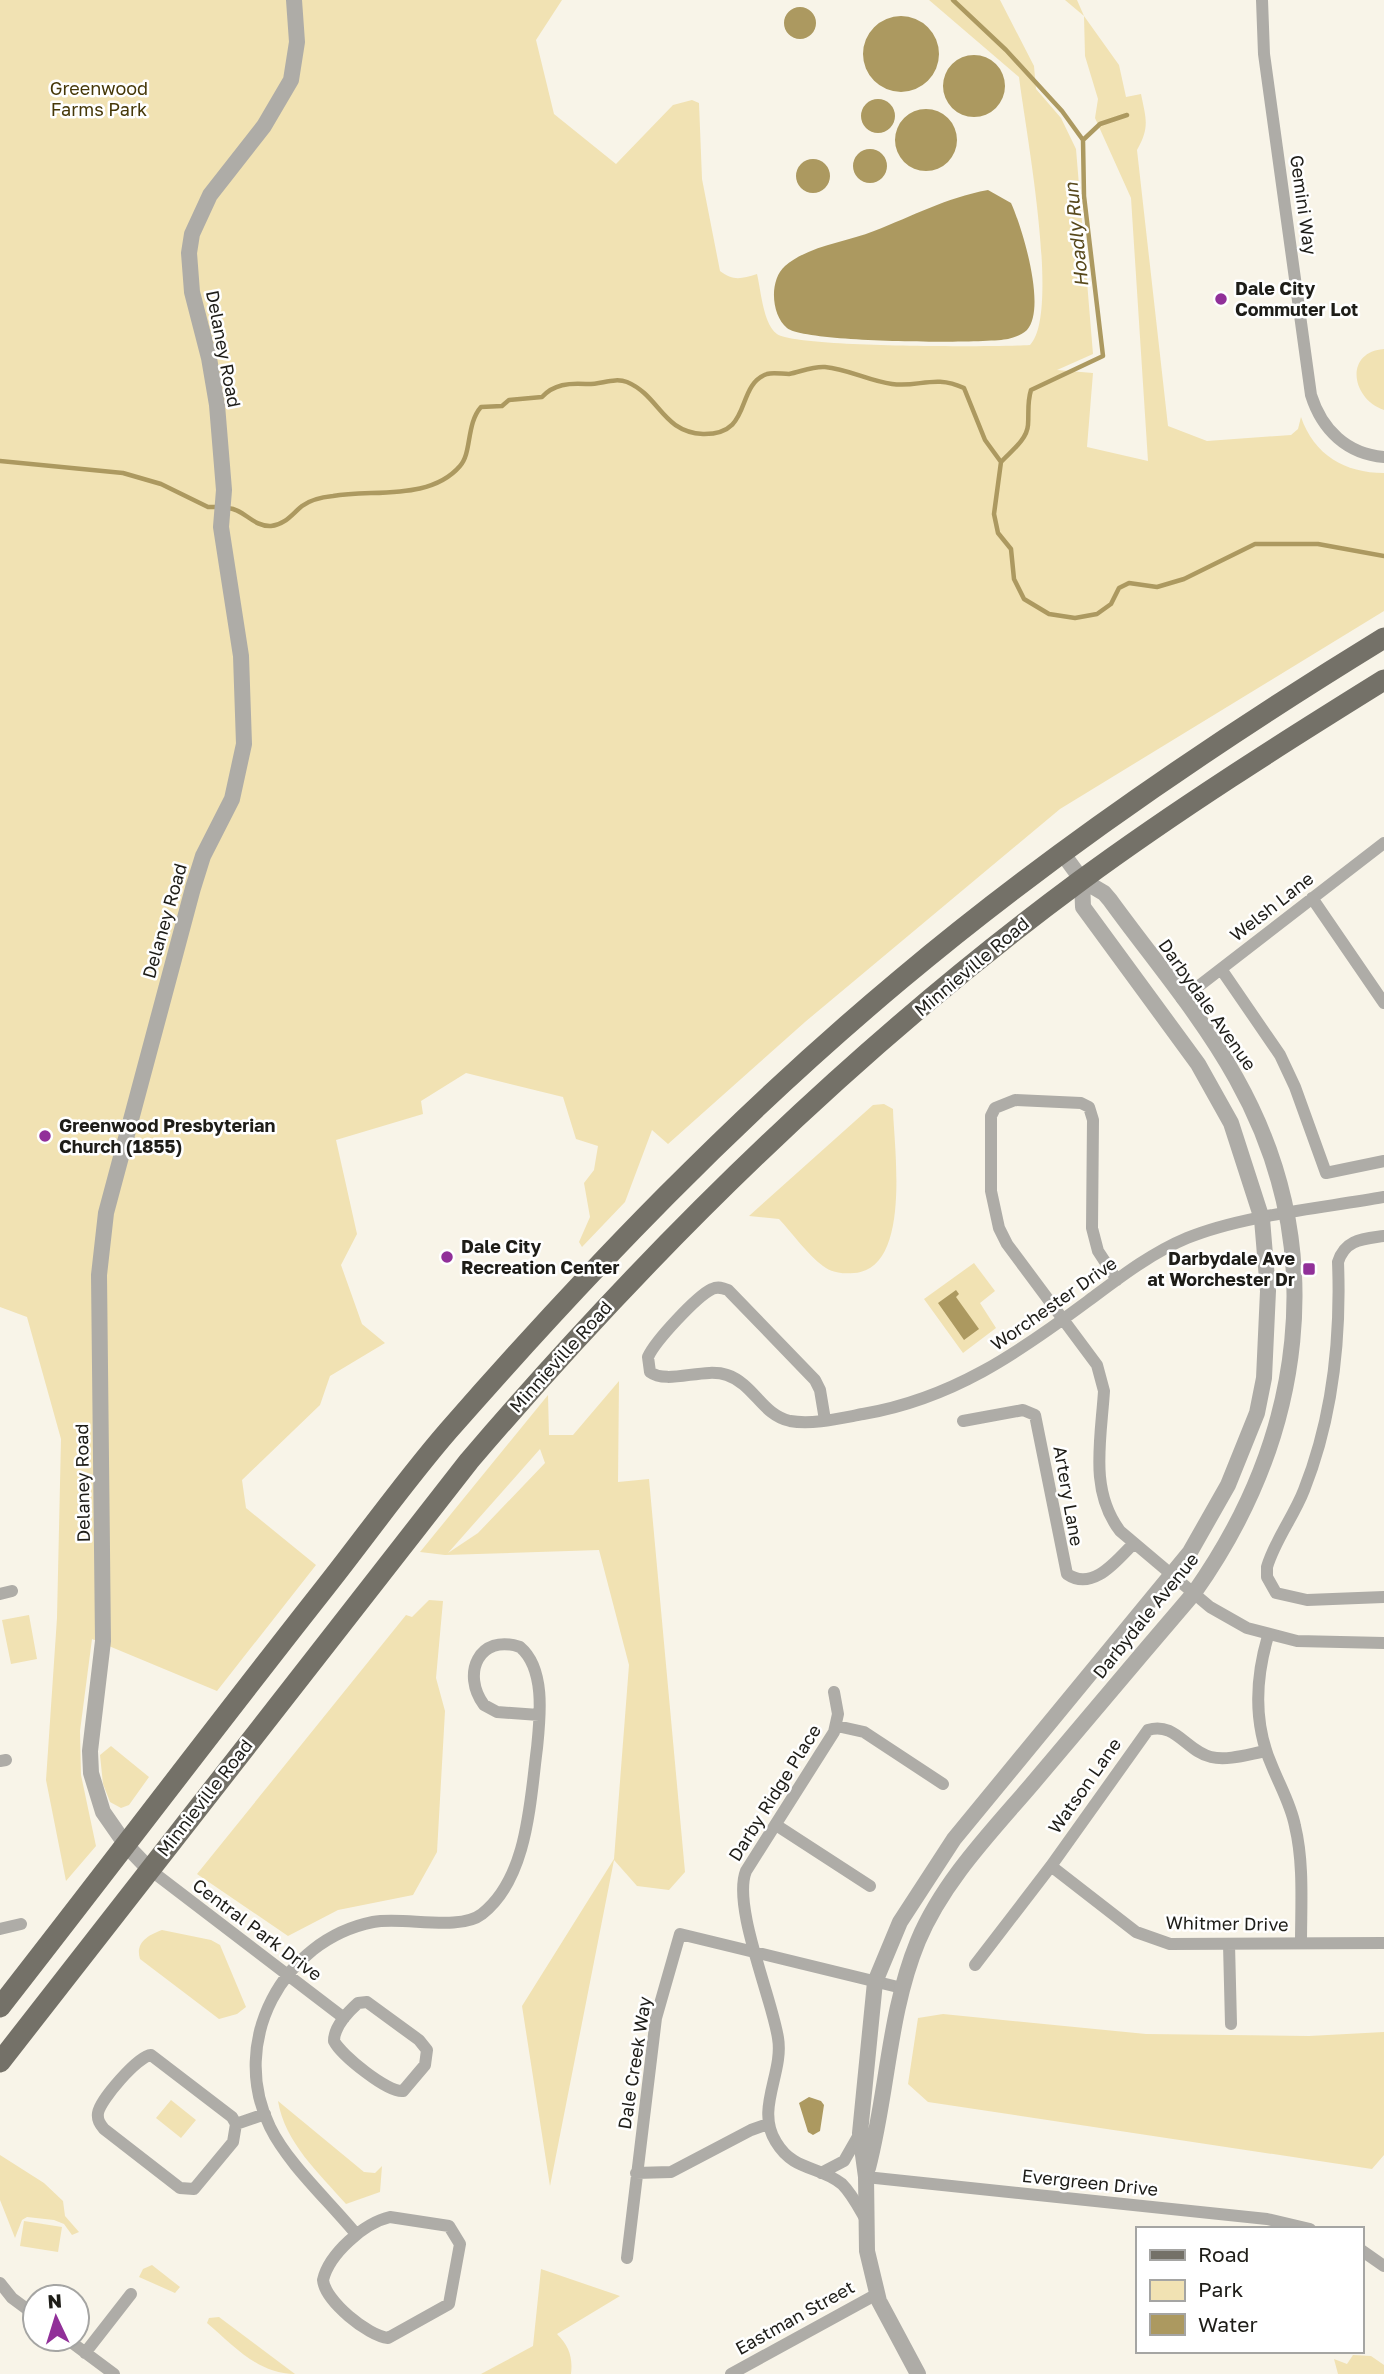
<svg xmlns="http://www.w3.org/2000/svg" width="1384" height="2374" viewBox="0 0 1384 2374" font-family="'Golos Text',sans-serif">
<rect width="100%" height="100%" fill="#f8f4e8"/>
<path fill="#f1e2b3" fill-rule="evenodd" d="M0,0h562l-26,40 18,74 62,50 57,-59 19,-5 7,3 3,76 18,92c13,10 21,8 37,3 4,16 6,50 20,60 20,14 217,13 253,11 31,-32 -5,-218 -11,-268l-90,-77h71l34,66 2,23 25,29 15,31 17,205 -36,16 36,3 -6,74 61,14 -17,-263 -36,-80 3,-19 -13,-43 -1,-40 -19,-16h12l7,16 35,49 7,32 15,-3c5,25 9,33 -4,56l31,276 39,15 84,-6 7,-6 3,-12c13,38 44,56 83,56v138l-324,198 -255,213 -137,122 -16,-14 -27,72 -43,45 -3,-5 11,-25 -6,-34 10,-13 4,-24 -22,-7 -13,-42 -97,-24 -45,28 2,13 -87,26 21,94 -16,31 21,59 23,19 -55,33 -10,29 -78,75 4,28 70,57 -99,126 -125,-52 -12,92 1,44 15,71 -30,35 -20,-101 11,-162 4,-179 -34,-122 -27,-10z
M1384,349v61c-33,-11 -40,-58 0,-61z
M884,1104l9,5c1,39 19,160 -39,164 -11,1 -22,0 -31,-7 -16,-12 -30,-32 -44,-47l-30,-3 124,-111z
M974,1263l21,28 -15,12 16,25 -33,25 -39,-54z
M619,1381l-1,101 31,-3 36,393 -16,18 -32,-4 -23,-26 -64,326 -28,-180 92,-147 15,-194 -30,-115 -154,5 -25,-3 128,-157 1,40h24zM540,1449l5,14 -67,70 -30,20z
M429,1600l14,1 -7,77 9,33 -8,141 -24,43 -75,15 -50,26 -91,-62 209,-259 6,2z
M29,1615l8,44 -26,5 -9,-44z
M111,1746l38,31 -20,28 -8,3 -11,-6 -7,-18 -3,-29z
M162,1930l49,10 9,5 26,62 -9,7 -18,5 -79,-60c-5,-16 8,-24 22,-29z
M943,2014l203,20 163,2 75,-4v123l-12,14 -444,-67 -20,-18 10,-66z
M171,2100l25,20 -15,18 -25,-20z
M278,2101l86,71 11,1 7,-7 -2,26 -34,12c-27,-31 -61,-61 -68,-103z
M0,2155l44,28 19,18 2,15 14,16 -7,3 -8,-11 -10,-4 -27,-3 -5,3 -7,18 -15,-38z
M24,2221l38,6 -4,25 -38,-6z
M152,2265l28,22 -5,6 -36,-16 4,-8z
M541,2269l79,27 -63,38c12,12 16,23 14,40h-90l52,-28z
M219,2317l76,57c-37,0 -61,-28 -88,-51l2,-5z
M1353,2355l18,1 13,9v9h-46l-4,-15 13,5z"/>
<path fill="#ac9960" d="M784 23a16 16 0 1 1 32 0a16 16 0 1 1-32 0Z
M863 54a38 38 0 1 1 76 0a38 38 0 1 1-76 0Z
M943 86a31 31 0 1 1 62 0a31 31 0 1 1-62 0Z
M861 116a17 17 0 1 1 34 0a17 17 0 1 1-34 0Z
M895 140a31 31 0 1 1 62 0a31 31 0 1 1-62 0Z
M853 166a17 17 0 1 1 34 0a17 17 0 1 1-34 0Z
M796 176a17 17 0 1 1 34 0a17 17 0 1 1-34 0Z
M988,190l23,13c11,24 36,105 16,127 -5,5 -12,7 -19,9 -27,5 -203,4 -221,-11 -16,-13 -18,-48 -2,-62 23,-20 61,-24 89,-35 39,-15 71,-33 114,-41z
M956,1290l3,4 -3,3 23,32 -15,11 -26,-37z
M809,2097l12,4 3,4 -4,26 -7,4 -5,-3 -9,-29z"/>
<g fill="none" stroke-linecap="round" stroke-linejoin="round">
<path stroke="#ac9960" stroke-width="4.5" d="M953,0l53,50 56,61 21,29 1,56 19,160 -72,34c-4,13 -2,22 -3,35 -1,15 -18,27 -27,37
M1083,140l17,-16 27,-9
M0,461l123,12 38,11 47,23h11
M228,508c16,1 25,19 43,18 14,-1 22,-13 31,-20 8,-6 21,-9 31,-10 40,-7 97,5 127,-30 12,-13 6,-42 21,-59l21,-1 7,-6 33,-3c12,-13 27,-14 44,-13 14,1 28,-7 41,-2 33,14 35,50 76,52 51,1 31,-48 64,-60 6,-2 15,0 22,0 11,-2 24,-8 36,-7 23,2 44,14 67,17 27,4 42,-10 72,4l21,52 16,22 -7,52 4,19 13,16 3,30 10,20 25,15 26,4 22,-4 14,-10 8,-16 10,-5 28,4 27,-8 71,-35h63l66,12"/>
<path stroke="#aeaca7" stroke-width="12" d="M1262,0l2,54 47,341c11,35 36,59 73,62
M1312,898l72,105
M1221,969l59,86 15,32 31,86 58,-12
M1182,999l202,-156
M1384,1236c-21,3 -39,3 -46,26 3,77 -5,155 -34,228 -10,26 -29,50 -37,77v10l9,16 31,7 77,-3
M1117,1280l-19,-29 -6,-23 1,-108 -4,-13 -8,-4 -66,-3 -20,8 -4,8v75l8,37 8,16 90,121 7,26c-3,49 -15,99 16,140l90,76 37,21 50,13 87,2
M825,1420l-5,-30 -5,-10 -87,-90c-5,-2 -10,-4 -16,-1 -15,7 -57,52 -64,68l2,15c17,13 54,-5 77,3 27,9 35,40 63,46 23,4 51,-3 73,-7 89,-15 155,-61 225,-113 31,-23 63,-48 99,-63 56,-23 136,-30 197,-41
M963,1421l60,-11 12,5 32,159c26,18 50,-14 67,-31
M0,1594l12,-3
M1268,1636c-13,44 -15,87 4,130 8,20 19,39 23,60 9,37 6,79 6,117
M834,1692l4,22 -4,18 -88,139c-14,35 26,127 32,167 6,35 -23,71 -2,104 18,30 43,23 66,42 10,10 17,24 24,36
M837,1726l27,6 79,52
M0,1761l6,-1
M776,1825l94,61
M1051,1866l85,66 34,12 214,-1
M149,1869l195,149
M0,1929l21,-5
M1229,1944l2,80
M975,1965l76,-99 97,-136c27,-9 39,22 63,27 17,4 38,-3 55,-6
M367,2002l52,38 8,10 -2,15 -22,26c-15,2 -62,-36 -69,-50 0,-15 14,-29 24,-38z
M151,2055l81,62 4,7 -3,18 -39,47 -14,-1 -76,-59c-4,-5 -7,-9 -6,-16 2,-13 40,-57 53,-58z
M236,2124l29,-10
M636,2173l35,-1 80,-42 17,-6
M821,2173l23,-12 16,-28
M866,2177l401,42 43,10
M390,2217l59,9 11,18 -11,60 -61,34c-20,-2 -63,-37 -65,-58 6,-26 41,-57 67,-63z
M356,2234c-27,-33 -68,-70 -86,-107 -42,-85 13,-187 103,-205 30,-6 86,10 109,-8 46,-36 48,-113 55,-166 3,-30 9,-79 -17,-101 -41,-14 -59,27 -36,58l13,7 42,3
M1361,2250l23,16
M627,2258l29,-240 24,-84 222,54
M0,2283l12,15 23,17
M67,2339l47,35
M85,2353l46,-59
M731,2374l146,-80"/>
<path stroke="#aeaca7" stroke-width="16" d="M149,1869l-23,-24 -23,-33 -12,-39 -1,-22 13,-110 -4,-366 7,-62 87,-325 10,-32 29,-57 12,-55 -3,-88 -20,-129 3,-37 -7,-85 -8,-47 -17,-66 -3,-39 3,-19 18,-39 54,-69 27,-46 6,-38 -3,-42
M868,2168c20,-76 20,-154 50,-227 25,-60 74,-110 115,-158 54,-64 107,-127 161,-190 110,-156 138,-344 42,-515 -35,-63 -84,-120 -126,-178l-6,-7 -22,-13 -19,-26
M918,2374l-39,-73 -12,-50 -1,-74 -6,-44 15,-151 25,-60 54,-83 236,-287 38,-67 29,-72 7,-35 4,-87 -6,-72 -31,-96 -33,-59 -115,-157 -1,-27"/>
<path stroke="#747168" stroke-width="21" d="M0,2007c107,-137 212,-276 320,-413 43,-54 83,-111 128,-163 141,-161 289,-315 453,-452 151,-127 315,-238 483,-341
M0,2062l469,-601c182,-213 385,-413 611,-580 98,-72 201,-137 304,-201"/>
</g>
<g fill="#913099" stroke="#fff" stroke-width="2.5">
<circle cx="1221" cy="299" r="7"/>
<circle cx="45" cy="1136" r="7"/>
<circle cx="447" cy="1257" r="7"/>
<rect x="1302" y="1262" width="14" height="14" rx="3.5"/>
</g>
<g text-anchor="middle" stroke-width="5" stroke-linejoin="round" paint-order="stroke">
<g font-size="18" fill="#463808" stroke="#fff">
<text x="99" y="95">Greenwood<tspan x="99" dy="21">Farms Park</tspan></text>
</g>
<g font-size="18" fill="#1e1d18" stroke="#fff">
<text transform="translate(1303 205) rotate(82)" y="6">Gemini Way</text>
<text transform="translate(223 349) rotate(79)" y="6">Delaney Road</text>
<text transform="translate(1272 907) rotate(-38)" y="6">Welsh Lane</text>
<text transform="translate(165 921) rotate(-74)" y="6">Delaney Road</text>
<text transform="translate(972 967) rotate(-40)" y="6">Minnieville Road</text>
<text transform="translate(1207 1005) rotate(55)" y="6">Darbydale Avenue</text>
<text transform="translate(1054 1304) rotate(-35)" y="6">Worchester Drive</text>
<text transform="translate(561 1357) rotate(-48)" y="6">Minnieville Road</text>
<text transform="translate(83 1483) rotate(-91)" y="6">Delaney Road</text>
<text transform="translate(1068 1496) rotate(80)" y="6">Artery Lane</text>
<text transform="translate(1146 1616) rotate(-51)" y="6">Darbydale Avenue</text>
<text transform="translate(1085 1786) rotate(-55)" y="6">Watson Lane</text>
<text transform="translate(775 1793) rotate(-58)" y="6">Darby Ridge Place</text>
<text transform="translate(205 1798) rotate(-52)" y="6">Minnieville Road</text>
<text transform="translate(1227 1924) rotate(1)" y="6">Whitmer Drive</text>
<text transform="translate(257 1930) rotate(37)" y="6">Central Park Drive</text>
<text transform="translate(635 2063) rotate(-81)" y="6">Dale Creek Way</text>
<text transform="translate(1090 2183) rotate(6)" y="6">Evergreen Drive</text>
<text transform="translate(795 2318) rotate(-29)" y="6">Eastman Street</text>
</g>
<g font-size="18" font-weight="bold" fill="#1e1d18" stroke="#fff" text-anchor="start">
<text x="1235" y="295">Dale City<tspan x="1235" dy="21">Commuter Lot</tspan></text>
<text x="59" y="1132">Greenwood Presbyterian<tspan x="59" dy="21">Church (1855)</tspan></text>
<text x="461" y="1253">Dale City<tspan x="461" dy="21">Recreation Center</tspan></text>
<text x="1295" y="1265" text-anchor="end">Darbydale Ave<tspan x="1295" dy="21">at Worchester Dr</tspan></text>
</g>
<g font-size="19" font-style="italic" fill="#57481b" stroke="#fff">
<text transform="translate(1076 235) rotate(-96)" y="7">Hoadly Run</text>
</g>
</g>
<rect x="1136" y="2227" width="228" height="126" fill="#ffffff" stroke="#a5a5a3" stroke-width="2"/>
<rect x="1150" y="2250" width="35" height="10" fill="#747168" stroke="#a5a5a3" stroke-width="2"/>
<text x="1198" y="2262" font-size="21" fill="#1e1d18">Road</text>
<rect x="1150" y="2280" width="35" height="21" fill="#f1e2b3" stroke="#a5a5a3" stroke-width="2"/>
<text x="1198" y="2297" font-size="21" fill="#1e1d18">Park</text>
<rect x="1150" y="2314" width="35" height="21" fill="#ac9960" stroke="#a5a5a3" stroke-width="2"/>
<text x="1198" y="2332" font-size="21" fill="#1e1d18">Water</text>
<g transform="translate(56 2318) rotate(356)"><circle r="33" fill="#ffffff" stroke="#a5a5a3" stroke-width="2"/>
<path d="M0-5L12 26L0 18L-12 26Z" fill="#913099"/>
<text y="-10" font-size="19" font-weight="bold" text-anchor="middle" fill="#1e1d18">N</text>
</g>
</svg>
